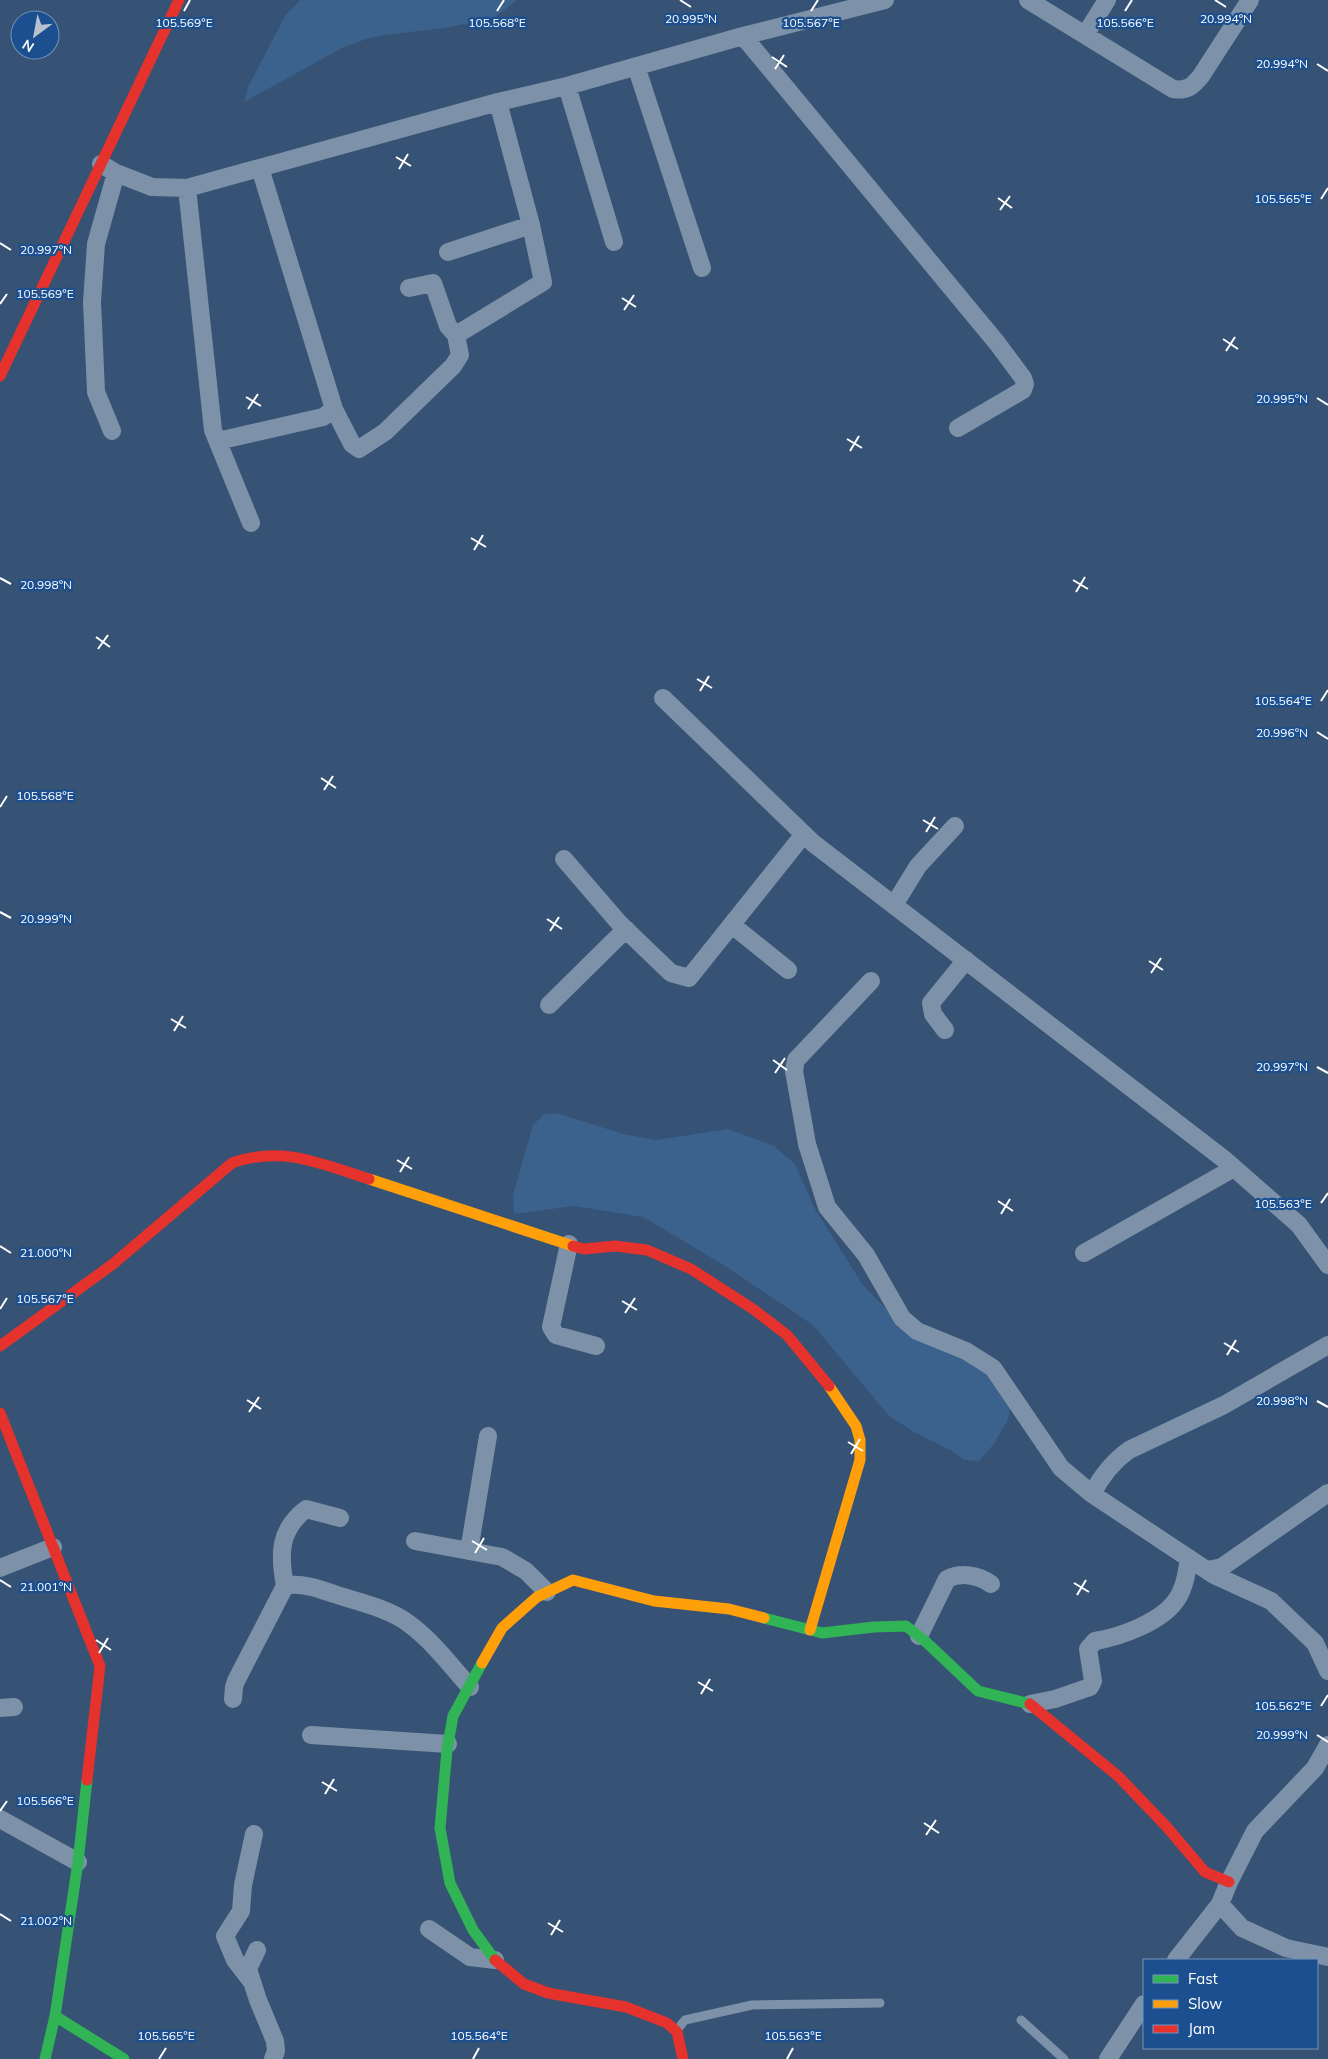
<svg xmlns="http://www.w3.org/2000/svg" width="1328" height="2059" viewBox="0 0 1328 2059" font-family="Mulish,sans-serif">
<rect width="100%" height="100%" fill="#365274"/>
<path fill="#3b618d" d="M300,0h217l-23,18 -49,10 -61,7 -15,3 -25,9 -100,55 4,-15 37,-71z
M556,1113l68,21 32,6 72,-11 46,17 21,18 20,45 48,76 46,48 66,27 27,31 8,20 -3,11 -14,23 -14,16 -15,-1 -12,-9 -38,-19 -25,-16 -76,-91 -91,-61 -79,-47 -69,-11 -60,8 -1,-19 20,-70 11,-11z"/>
<g fill="none" stroke-linecap="round" stroke-linejoin="round">
<path stroke="#7d92a8" stroke-width="9" d="M1021,2020l43,39
M677,2030l8,-10 67,-15 128,-2"/>
<path stroke="#7d92a8" stroke-width="18" d="M1028,0l145,89c14,2 19,-2 28,-13l49,-76
M1085,35l22,-35
M743,36l254,307 26,35 2,6 -2,6 -65,38
M636,66l66,202
M567,86l47,156
M101,164l15,9 36,14 35,1 311,-86 69,-16 176,-50 142,-36
M260,168l74,241 18,35 7,5 26,-17 68,-66 7,-11 -4,-20
M187,188l26,242 38,93
M448,252l83,-27 -33,-123
M409,288l24,-5 15,43 8,9 87,-53 -12,-57
M112,431l-16,-39 -4,-90 4,-58 20,-71
M218,441l105,-24 11,-8
M663,698l150,145 412,317 74,65 29,40
M564,859l56,65 51,49 18,5 115,-144
M894,905l24,-39 37,-40
M732,925l56,45
M871,981l-75,79 -2,11 13,73 20,63 39,48 36,63 15,13 49,20 27,17 68,100 31,26 122,81 57,26 44,42 13,28
M549,1005l77,-76
M945,1030l-12,-16 -2,-11 35,-43
M569,1244l-18,83 5,8 40,11
M1084,1253l150,-85
M1092,1494c9,-17 20,-32 37,-44l95,-45 104,-60
M415,1541l87,16 24,14 21,21
M469,1551l19,-115
M0,1568l53,-21
M1208,1570l14,-3 106,-74
M285,1586c-6,-32 -6,-56 21,-77l34,9
M919,1636l28,-57c14,-7 31,-4 44,5
M233,1699l1,-12 2,-6 49,-95c15,-4 35,3 49,8 22,7 48,13 68,25 27,17 47,45 68,68
M1030,1704l25,-5 35,-12 3,-6 -5,-32 7,-8c25,-4 67,-19 82,-42 8,-12 10,-28 12,-41
M0,1708l14,-1
M311,1735l137,9
M0,1819l78,43
M1220,1904l22,24 44,20 42,9
M429,1929l41,28 25,3
M257,1950l-9,19 10,31 17,41 1,10 -3,8
M1176,1960l44,-56 9,-22 26,-51 60,-63 13,-23
M252,1982l-17,-22 -10,-24 16,-25 2,-26 11,-51
M1108,2059l36,-55"/>
<path stroke="#30b455" stroke-width="11" d="M764,1618l58,15 52,-6 32,-1 19,15 53,50 52,13
M482,1663l-29,53 -6,34 -7,78 10,55 23,47 22,30
M87,1780l-9,82 -23,154 69,43
M45,2059l10,-43"/>
<path stroke="#ff9f0a" stroke-width="11" d="M369,1179l204,67
M810,1630l50,-170v-20l-4,-14 -27,-40
M482,1663l20,-35 35,-31 36,-17 81,21 75,8 35,9"/>
<path stroke="#e5322d" stroke-width="11" d="M0,376l179,-376
M573,1246l11,3 31,-3 32,4 44,19 62,40 34,26 42,51
M0,1346l113,-82 119,-101c50,-18 90,1 137,16
M0,1413l100,253 -13,114
M1030,1704l88,72 48,50 39,46 24,10
M495,1960l29,24 24,9 78,14 41,16 10,9 6,27"/>
</g>
<path fill="none" stroke="#fff" stroke-width="2" d="M680,0l11,7M1215,0l11,7M184,11l6,-11M497,11l7,-11M811,11l7,-11M1125,11l7,-11M772,57l15,10M1317,64l11,7M775,69l9,-14M396,157l15,9M399,169l9,-15M998,198l14,10M1321,199l7,-11M1000,210l10,-14M0,243l11,7M622,298l14,9M0,304l7,-10M624,310l10,-15M1223,339l15,10M1226,351l9,-14M246,397l15,9M1317,398l11,7M248,409l10,-15M847,439l15,9M850,451l9,-15M471,538l15,9M474,550l9,-15M0,578l11,6M1073,580l15,9M1076,592l9,-15M96,637l14,10M98,649l10,-14M697,679l15,9M700,691l9,-15M1321,701l7,-11M1317,732l11,7M321,778l15,10M324,790l9,-14M0,807l7,-11M923,820l15,9M926,832l9,-15M0,912l11,6M547,919l15,10M550,931l9,-14M1149,961l14,9M1151,973l10,-15M171,1019l15,9M174,1031l9,-15M773,1060l14,10M1317,1067l11,6M775,1073l10,-15M397,1160l15,9M400,1172l9,-15M998,1201l15,10M1321,1203l7,-10M1001,1214l9,-15M0,1246l11,7M622,1301l15,9M0,1309l7,-11M625,1313l10,-15M1224,1343l15,9M1227,1355l9,-15M247,1400l14,9M1317,1401l11,6M249,1412l10,-15M848,1442l15,9M851,1454l9,-15M472,1541l15,9M475,1553l9,-15M0,1580l11,7M1074,1583l15,9M1077,1595l9,-15M96,1640l15,10M99,1653l9,-15M698,1682l15,9M701,1694l9,-15M1321,1706l7,-11M1317,1735l11,7M322,1782l15,9M325,1794l9,-15M0,1811l7,-10M924,1823l15,10M926,1835l10,-15M0,1914l11,7M548,1923l15,9M551,1935l9,-15M159,2059l7,-11M473,2059l6,-11M787,2059l6,-11"/>
<g font-size="12" text-anchor="middle" fill="#fff" stroke="#1b4f8f" stroke-width="4.5" stroke-linejoin="round" paint-order="stroke">
<text x="1226" y="23">20.994°N</text>
<text x="691" y="23">20.995°N</text>
<text x="184" y="27">105.569°E</text>
<text x="497" y="27">105.568°E</text>
<text x="811" y="27">105.567°E</text>
<text x="1125" y="27">105.566°E</text>
<text x="1282" y="68">20.994°N</text>
<text x="1283" y="203">105.565°E</text>
<text x="46" y="254">20.997°N</text>
<text x="45" y="298">105.569°E</text>
<text x="1282" y="403">20.995°N</text>
<text x="46" y="589">20.998°N</text>
<text x="1283" y="705">105.564°E</text>
<text x="1282" y="737">20.996°N</text>
<text x="45" y="800">105.568°E</text>
<text x="46" y="923">20.999°N</text>
<text x="1282" y="1071">20.997°N</text>
<text x="1283" y="1208">105.563°E</text>
<text x="46" y="1257">21.000°N</text>
<text x="45" y="1303">105.567°E</text>
<text x="1282" y="1405">20.998°N</text>
<text x="46" y="1591">21.001°N</text>
<text x="1283" y="1710">105.562°E</text>
<text x="1282" y="1739">20.999°N</text>
<text x="45" y="1805">105.566°E</text>
<text x="46" y="1925">21.002°N</text>
<text x="166" y="2040">105.565°E</text>
<text x="479" y="2040">105.564°E</text>
<text x="793" y="2040">105.563°E</text>
</g>
<rect x="1143" y="1959" width="175" height="90" fill="#1b4f8f" stroke="#7695bc"/>
<rect x="1153" y="1975" width="25" height="8" fill="#30b455" stroke="#7695bc"/>
<text x="1188" y="1984" font-size="15" fill="#ffffff">Fast</text>
<rect x="1153" y="2000" width="25" height="8" fill="#ff9f0a" stroke="#7695bc"/>
<text x="1188" y="2009" font-size="15" fill="#ffffff">Slow</text>
<rect x="1153" y="2025" width="25" height="8" fill="#e5322d" stroke="#7695bc"/>
<text x="1188" y="2034" font-size="15" fill="#ffffff">Jam</text>
<g transform="translate(35 35) rotate(212)"><circle r="24" fill="#1b4f8f" stroke="#7695bc"/>
<path d="M0-4L9 19L0 12L-9 19Z" fill="#b9c2ce"/>
<text y="-8" font-size="14" font-weight="bold" text-anchor="middle" fill="#ffffff">N</text>
</g>
</svg>
